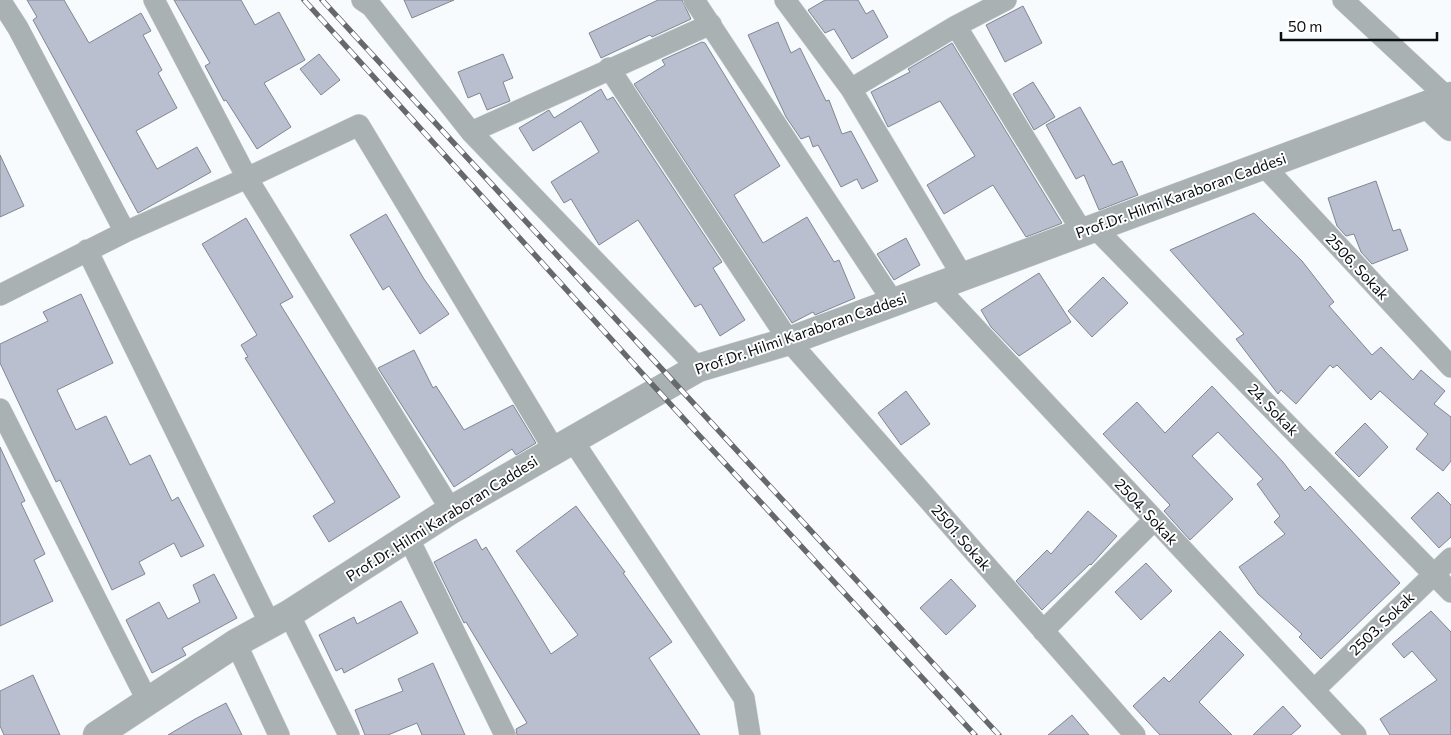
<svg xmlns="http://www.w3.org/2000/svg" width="1451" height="735" viewBox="0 0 1451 735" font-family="Commissioner,sans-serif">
<rect width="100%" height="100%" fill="#f8fbfd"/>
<path fill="#b9bfce" stroke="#818693" d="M27,0h37l25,43 52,-30 10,18 -8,4 19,35 -4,3 19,35 -41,23 21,38 40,-22 14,25 -73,41 -105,-193 4,-3z
M174,0h67l14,25 24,-13 26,48 -41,23 27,44 -34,22 -31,-49 -2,1 -19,-35 5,-3z
M404,0h50l-42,18z
M658,0h24l9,19 -39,18 -2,-2 -49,23 -12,-25z
M825,0h33l8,14 7,-4 15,27 -36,22 -18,-30 -9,4 -17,-23z
M1023,6l19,37 -37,19 -19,-37z
M778,22l13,31 9,-5 26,53 3,-1 13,34 9,-3 27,50 -16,8 -5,-10 -16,8 -23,-42 -5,2 -4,-11 -8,3 -15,-22 -38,-82z
M702,42l3,1 75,123 -46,29 29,48 44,-26 27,45 5,-2 16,38 -40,17 -2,-3 -21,11 -158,-239 31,-19 -3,-5z
M952,43l110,180 -2,1 -34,13 -33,-52 -49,29 -17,-29 48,-29 -35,-55 -52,26 -17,-35 39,-20 -2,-3z
M319,54l21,26 -19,15 -21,-26z
M503,54l10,24 -10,4 7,19 -23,9 -7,-17 -12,5 -10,-26z
M1033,82l22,35 -21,13 -21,-36z
M601,89l6,11 6,-3 109,165 -9,6 32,52 -25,16 -19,-32 -6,3 -57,-87 -39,25 -28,-46 -7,4 -13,-21 48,-30 -18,-31 -48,30 -14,-23 30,-18 5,8z
M1080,107l33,58 9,-4 16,34 -39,15 -15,-35 -8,4 -30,-54z
M0,155l24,51 -24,11z
M1376,181l17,50 7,-2 8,21 -36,14 -11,-12 -7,-18 -8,2 -9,-10 -9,-28z
M1254,213l48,48 32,41 -5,4 43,49 9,-8 32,33 8,-10 24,21 -11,13 17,13v44l-8,10 -27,-22 12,-15 -48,-43 -9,9 -34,-35 -4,3 -3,-3 -34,39 -15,-14 -3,4 -42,-55 8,-5 -74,-84z
M386,214l38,65 25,35 -29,20 -31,-48 -6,4 -33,-55z
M246,218l47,79 -13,7 120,193 -71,45 -16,-26 22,-14 -90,-144 3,-1 -7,-12 16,-10 -55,-91z
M906,238l14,27 -26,15 -17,-26z
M1039,273l32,49 -52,34 -28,-29 -10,-17z
M1103,277l25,26 -36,34 -24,-26z
M81,294l32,69 -56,27 19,40 30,-14 24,49 20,-10 22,46 6,-4 26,49 -23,11 -7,-14 -35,19 6,12 -33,16 -52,-110 -4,2 -56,-119v-19l48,-23 -5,-9z
M414,350l19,38 3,-2 28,44 49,-25 23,38 -20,12 -4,-6 -58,38 -76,-119z
M1212,386l71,76 22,29 5,-5 90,97 -79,76 -22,-22 3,-3 -44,-40 -19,-27 46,-33 -11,-12 6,-6 -23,-32 6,-5 -45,-47 -26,24 41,43 -43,41 -26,-29 6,-6 -67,-71 34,-32 28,31z
M906,391l24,33 -29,21 -23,-32z
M1365,423l23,24 -29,30 -24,-24z
M0,447l25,54 -4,2 24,51 -11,6 19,41 -53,25z
M1438,492l13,13v32l-12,11 -28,-30z
M576,506l49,66 -2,1 49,69 -23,16 51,77h-183l-1,-6 11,-6 -61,-101 -2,1 -30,-61 42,-23 6,11 4,-3 65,107 27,-19 -62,-84z
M1088,511l29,25 -26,29 -1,-1 -48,46 -26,-29 31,-31 4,4z
M1146,563l26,28 -31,29 -26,-28z
M214,574l23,44 -55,30 4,7 -34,18 -26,-53 33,-18 9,17 32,-17 -7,-17z
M951,579l25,27 -30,29 -26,-27z
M401,601l17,32 -74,40 -2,-5 -6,3 -17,-36 35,-18 3,7z
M1431,611l20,21v103h-61l-10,-16 57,-39 -25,-29 -8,7 -12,-14z
M1220,631l24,24 -45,47 33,33h-72l-27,-29 31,-29 5,5z
M433,663l32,72h-43l-5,-12 -29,12h-23l-10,-25 48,-19 -5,-12z
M33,675l27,60h-56l-4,-9v-35z
M226,703l16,32h-74l27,-16z
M1283,706l18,20 -10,9h-38z
M1072,715l17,20h-41z"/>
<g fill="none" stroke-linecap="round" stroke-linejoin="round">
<g stroke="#d2d5d7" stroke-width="22">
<path id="minor" d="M0,0l18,28 107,204
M154,0l93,178 204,332
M362,0l9,6 100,126 227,236
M694,0l200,303
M785,0l66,89 112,188
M1343,0l105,98
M956,26l127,207
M609,68l180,273 346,394
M851,89l105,-63 50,-26
M471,132l240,-108
M1264,166l187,201
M1095,228l356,364
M87,250l183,374
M937,287l419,448
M0,295l125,-63 122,-54 112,-53 196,326
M0,409l147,291
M573,441l171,257 6,37
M409,539l96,196
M289,614l60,121
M1043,631l111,-111
M236,643l43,92
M1314,690l137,-132"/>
</g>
<g stroke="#d2d5d7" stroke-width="29">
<path id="tertiary" d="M1428,105l23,22
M97,735l139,-92 53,-29 162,-104 247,-142 91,-27 662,-245"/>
</g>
<use href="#minor" stroke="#a9b1b3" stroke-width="21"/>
<use href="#tertiary" stroke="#a9b1b3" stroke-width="28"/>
<g stroke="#65696c" stroke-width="5.5">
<path id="rail" d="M304,0l346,382 325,353
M322,0l677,735"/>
</g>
<use href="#rail" stroke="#fff" stroke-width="4" stroke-dasharray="11" stroke-linecap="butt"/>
</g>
<g text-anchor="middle" stroke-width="4" stroke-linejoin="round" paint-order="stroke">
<g font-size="15" fill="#090e11" stroke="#fff">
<text transform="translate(1181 196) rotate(-20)" y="5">Prof.Dr. Hilmi Karaboran Caddesi</text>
<text transform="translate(1357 267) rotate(47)" y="5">2506. Sokak</text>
<text transform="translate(801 334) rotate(-19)" y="5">Prof.Dr. Hilmi Karaboran Caddesi</text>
<text transform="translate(1273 410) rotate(46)" y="5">24. Sokak</text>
<text transform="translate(1146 512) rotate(47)" y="5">2504. Sokak</text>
<text transform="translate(442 519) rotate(-32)" y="5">Prof.Dr. Hilmi Karaboran Caddesi</text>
<text transform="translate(961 538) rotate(49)" y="5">2501. Sokak</text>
<text transform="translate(1382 624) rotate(-44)" y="5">2503. Sokak</text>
</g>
</g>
<path d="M1281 32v8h156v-8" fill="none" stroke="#090e11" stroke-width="2.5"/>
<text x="1288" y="32" font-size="15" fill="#090e11" stroke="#ffffff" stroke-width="4" paint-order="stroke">50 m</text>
</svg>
